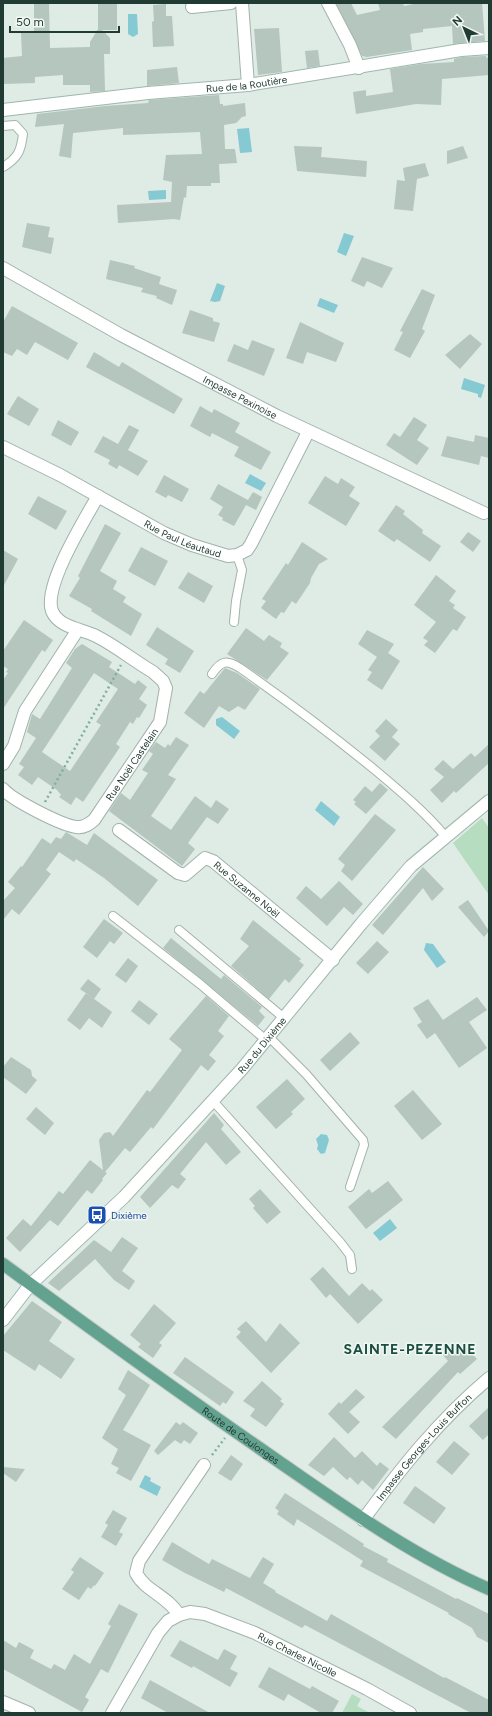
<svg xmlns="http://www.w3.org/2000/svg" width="492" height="1716" viewBox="0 0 492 1716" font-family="Figtree,sans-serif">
<rect width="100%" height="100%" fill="#dfebe5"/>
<path fill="#b7ddc0" d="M482,818l7,10v67l-36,-52z
M352,1694l9,5 -4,7 13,7h-28z"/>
<path fill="#85c9d2" d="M128,14h9l1,20 -5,3 -5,-3z
M249,128l3,24 -12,1 -3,-24z
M166,190v9l-17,1 -1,-9z
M344,233l10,3 -8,20 -9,-4z
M217,283l8,3 -5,15 -5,1 -5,-1z
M320,298l18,7 -4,8 -17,-7z
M464,378l21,7 -4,13 -3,-1v-3l-17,-5z
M250,474l16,9 -5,8 -16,-8z
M222,717l18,14 -6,8 -18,-14v-6z
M321,801l19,16 -6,9 -19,-16z
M426,943l7,1 13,18 -9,6 -13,-18z
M321,1134l6,1 2,5 -4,13 -4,1 -4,-5 1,-4 -2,-6z
M390,1219l7,9 -17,13 -7,-8z
M145,1475l6,3 -1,3 11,6 -4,9 -18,-9z"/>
<path fill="#b4c6be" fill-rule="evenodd" d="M98,3h19v27h-15l8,8v16h-6l1,37 -15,1v-7h-27v-10l-28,2v6l-32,1v-26l19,-2 -1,-24 13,-1v-27h15l1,44 40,-1v-5l8,-13z
M336,3h15l6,12 23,-5 -2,-7h25l1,3 14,-3h64l3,38 -32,3 -1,-18 -29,3v3l-13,2 2,16 -45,7 -5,-1z
M166,4v12h6l2,30 -21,1 -1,-25 2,-1 -1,-16z
M279,28l3,44 -24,3 -4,-46z
M318,50l2,16 -13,2 -2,-17z
M486,56v2l3,-1v18l-47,4 -1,26 -25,-1 -60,10 -3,-22 13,-2v6l27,-4 -3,-23 31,-5 33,-2v-3l8,-2z
M177,67l2,16 -32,3v-16z
M219,95l1,9h3v2l22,-3 1,13 -4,1 -6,6 -12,2 1,24h10l2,14 -18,1 1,19h-9v3h-24l-1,12 -2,-1 -4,23 -6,-1 -56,4 -1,-18 54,-3 1,-20 -9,-2 3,-25 36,-1 -2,-22 -77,3v-7l-50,5 -2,25 -12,-2 5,-32 -29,3 2,-13 68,-8 43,-3 1,-3z
M294,146l28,1 -1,10 46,4 -1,16 -69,-6z
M463,146l5,12 -21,6v-13z
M425,163l4,13 -12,3 -4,32 -19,-2 3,-29 8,1 -2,-13z
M27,223l23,4 -2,10 6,1 -3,16 -29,-7z
M362,257l31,11 -11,20 -15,-7 -3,6 -13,-6z
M110,260l25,6 -1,2 27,9 -2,7 18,6 -5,15 -16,-7 1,-2 -16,-4 2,-4 -37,-9z
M422,289l13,6 -13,34 3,2 -15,27 -16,-8 9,-18 -3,-1z
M12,306l66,37 -10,17 -33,-18 -8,13 -10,-6 -5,7 -9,-4v-30z
M190,310l23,8v3l7,2 -6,19 -32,-9z
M300,322l44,21 -8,19 -29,-10 -4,12 -17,-6z
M470,334l12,10 -22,25 -15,-14z
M252,340l23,9 -11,27 -37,-15 7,-17 14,6z
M94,352l25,15 3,-5 61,37 -9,15 -88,-47z
M18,396l21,13 -10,17 -22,-12z
M200,406l12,7 2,-4 26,14 -5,9 36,20 -10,18 -27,-14 5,-9 -27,-14 -2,4 -20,-11z
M414,417l13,8 -10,15 12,8 -12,17 -31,-20 8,-12 6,4z
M58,420l21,12 -8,14 -20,-11z
M129,425l10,5 -11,20 20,11 -10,15 -19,-11 -2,4 -9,-5 2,-4 -16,-8 9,-16 15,8z
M475,435l14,3v20l-8,-2 -2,9 -38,-9 6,-20 27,6z
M164,475l25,14 -7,13 -14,-7 -2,3 -11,-6z
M325,476l13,8 3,-6 14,9 -6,9 11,7 -14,23 -38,-23z
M218,484l30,16 5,-8 9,5 -6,13 -10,-5 -12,21 -12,-6 1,-2 -5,-3 5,-8 -13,-8z
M38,496l29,15 -11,19 -28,-16z
M396,505l9,6 -2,3 20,16 -1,3 19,13 -11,16 -33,-23 -3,3 -16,-11z
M105,524l16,9 -21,38 17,10 -4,8 13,8 -3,5 19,12 -11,22 -40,-25 1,-2 -23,-13 11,-18 -2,-2z
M468,532l13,9 -8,11 -13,-10z
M302,542l26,17 -9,5 -8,14 -1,5 -14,21 -4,-3 -8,12 -3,-1 -5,7 -15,-11 5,-7 -4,-2 24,-36 2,2z
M141,547l27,14 -13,25 -27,-15z
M3,550l15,9 -15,28z
M188,572l25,14 -9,17 -26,-15z
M436,575l20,16 -7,10 6,4 -2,3 13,9 -9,14 -4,-2 -18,24 -11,-8 4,-4 -5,-3 13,-16 -22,-17z
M24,620l29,20 -8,12 -3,-2 -39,59v-29l5,-7 -2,-1 2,-3 -5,-3v-15z
M157,627l37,24 -14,22 -15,-9 3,-5 -22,-14z
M246,628l18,13 5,-6 13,8 -2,4 9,6 -22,27 -40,-26z
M367,630l27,14 -6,9 12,8 -18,29 -15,-10 5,-8 -4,-2 9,-13 -19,-13z
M82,644l30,18 -3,5 26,17 3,-4 9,7 -8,12 8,6 -8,13 -2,-1 -4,7 -3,-2 -14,22 4,3 -37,55 -7,-5 -5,8 -12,-8 2,-2 -4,-5 -19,-13 -6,8 -14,-10 6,-8 -5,-3 17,-26 -9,-6 5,-18 8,5 32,-51 -6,-5 9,-14zM94,673l24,16 -22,33 5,3 -31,46 -28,-19z
M225,668l12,5 23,16 -15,21 -7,-4 -9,6 -10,-6 -15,22 -20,-15 16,-22 4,3z
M386,719l12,11 -6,7 8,7 -15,17 -16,-14 11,-11 -5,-5z
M176,737l13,8 -21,30 8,4 -25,37 20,14 24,-34 16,12 5,-8 13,9 -11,15 -11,-7 -19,26 7,6 -13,17 -73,-55 12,-18 9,7 18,-27 -6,-3 11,-16 -4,-3 7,-9 9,6 3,-4 2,2z
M489,744v19l-33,30 -2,-2 -12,12 -12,-13 14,-13 -10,-8 9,-9 10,9 18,-16 4,4z
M380,783l8,7 -22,24 -12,-10 2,-2 -3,-2 12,-14 7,6z
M375,814l21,16 -44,51 -11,-10 4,-6 -7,-6z
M66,832l21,13 7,-12 64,47 -20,26 -34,-28 -28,-19 -2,3 -15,-10 -13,18 5,4 -24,31 -8,10 -7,-6 -9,11v-19l12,-13 -7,-6 13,-16 1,1 20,-29 9,6 5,-7 5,2z
M423,867l21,22 -12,12 -9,-13 -40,47 -11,-10z
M339,881l24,23 -10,11 -9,-8 -17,19 -31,-28 10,-12 15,13z
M468,900l21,31 -5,6 -26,-30z
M104,919l19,14 -9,11 -4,-3 -13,17 -14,-11z
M253,920l48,39 -2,2 5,4 -15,18 -4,-4 -16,20 -38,-33 18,-20 -9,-7z
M171,938l50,41 3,-4 38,32 -3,4 6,6 -7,9 -95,-78z
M377,941l12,11 -21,22 -12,-11z
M128,958l10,8 -12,17 -11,-8z
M88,979l13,10 -7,10 -14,-10z
M86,993l26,19 -10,16 -13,-10 -9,12 -13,-10z
M206,996l23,20 -11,15 6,5 -15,19 7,6 -8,10 -7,-6 -48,64 -2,-2 -21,25 -5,-4 -20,24 2,1 -5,6 1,1 -11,14 -5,-4 -29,36 -8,-6 -30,32 -14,-14 17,-19 8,7 28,-35 4,3 27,-34 13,10 -4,-30 5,-7 6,-1 3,4 34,-46 3,2 32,-42 -13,-11z
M477,997l10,13 -18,12 18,26 -28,20 -24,-35 -8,6 -10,-14 5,-3 -9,-14 15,-9 15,21z
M139,1000l19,14 -9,11 -18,-14z
M350,1032l10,11 -30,28 -10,-11z
M11,1057l20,13 1,6 5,4 -11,14 -23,-17v-10z
M287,1079l18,20 -14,13 2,2 -17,15 -20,-22z
M413,1090l29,34 -20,16 -28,-34z
M36,1107l18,16 -9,12 -19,-16z
M214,1113l10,12 -3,4 20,23 -15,13 -20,-23 -26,32 6,5 -8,10 -6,-4 -22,23 -10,-11z
M388,1181l15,19 -37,29 -18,-22 21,-18 3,4z
M260,1189l21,23 -14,12 -14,-16 2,-2 -6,-7z
M122,1237l16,11 -16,23 13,10 -6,9 -15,-10 -19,-21 -36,32 -11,-8 46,-43 17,12z
M323,1267l26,29 13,-13 8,8 2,-2 11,11 -25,24 -28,-30 -4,4 -16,-19z
M32,1301l30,21 -13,19 26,18 -14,20 -22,-15 -4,7 -32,-21v-14z
M154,1304l22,19 -17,20 3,2 -9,13 -15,-11 3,-3 -11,-9z
M246,1321l20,21 14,-19 20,20 -29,30 -35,-36 5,-5 -4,-3z
M464,1345l13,14 -17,15 -2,-2 -62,67 -14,-12 66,-66 -5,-6 9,-9 5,6z
M185,1357l49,35 -8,12 -3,-2 -3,4 -47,-33z
M128,1370l22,15 -27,45 28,15 -20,36 -15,-8 3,-5 -8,-4 7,-15 -16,-11 24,-43 -8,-6z
M262,1381l20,18 -2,2 4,3 -18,23 -16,-11 5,-7 -12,-8z
M356,1389l9,8 -16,15 11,10 -12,12 -20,-20 11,-12 2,2z
M489,1407v27l-6,6 -14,-14z
M176,1422l4,3 3,-3 15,11 -8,11 -6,-4 -3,4 -6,-4 -17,15 -4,-4z
M334,1437l21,21 7,-7 15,15 3,-4 9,7 -16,21 -11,-10 -4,5 -8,-8 -3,3 -14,-13 -9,9 -16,-11z
M454,1441l16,13 -18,21 -16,-13z
M231,1455l12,9 -12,17 -13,-8z
M3,1467l22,2 -9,13 -13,-9z
M415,1486l31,22 -12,16 -31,-21z
M285,1493l79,51 -1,2 25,13 -1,3 69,37 1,-1 32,16v29l-12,-6 -5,-9 -24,-14 1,-1 -89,-47 3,-5 -66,-42 -3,7 -17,-12 2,-3 -4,-3z
M113,1510l14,8 -8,14 4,2 -7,12 -15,-9 7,-12 -3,-2z
M172,1542l37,22 3,-5 38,19 13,-21 11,7 -11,19 13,8 -1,1 52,29 4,-7 113,64 1,-1 44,23v13h-18l-166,-88 -3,3 -76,-40 -2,4 -39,-19 -23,-13z
M80,1557l24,16 -9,13 -1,-1 -3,4 -3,-2 -9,13 -17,-11 12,-17 -3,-2z
M119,1604l19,10 -30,59 -7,-4 -16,28 4,3 -7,12 -79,-43v-29l13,8 3,-6 15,8 -4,8 21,11 3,-5 11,6 9,-16 16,10 21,-38 -3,-2z
M180,1640l38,20 6,-11 13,7 -7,13 8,4 -8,14 -37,-21 -1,2 -22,-12z
M269,1667l41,22 2,-3 27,15 -7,12h-11l-33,-19 -4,7 -26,-14z
M150,1680l60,33h-42l-27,-15z"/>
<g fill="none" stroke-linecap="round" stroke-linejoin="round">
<g stroke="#a2b3ac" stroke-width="10">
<path id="lane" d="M3,126l12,-1 8,9c-2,17 -5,24 -20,33
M234,622l2,-21 6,-31 -5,-15
M212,674c9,-13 14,-15 28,-6 46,32 91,66 135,102 25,21 50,42 71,67
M113,916l87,68 66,56
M179,930l105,88
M269,1037l37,37 57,66 1,5 -14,42
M213,1101l127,141 10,13 2,14"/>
</g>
<g stroke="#a2b3ac" stroke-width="14">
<g id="street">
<path d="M242,3l6,82"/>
<path d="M328,3l22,42 9,23"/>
<path d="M192,7l39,-4"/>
<path id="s1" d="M3,268l118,67 156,81 207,97"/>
<path id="s2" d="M3,447l57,28 104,58 28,12 36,11 9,-1 10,-5 4,-6 57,-112"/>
<path d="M3,764l11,-18 11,-35 52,-80"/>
<path id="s3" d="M3,789c9,11 60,37 74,38 7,1 12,-3 17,-7l66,-98 6,-34 -3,-7 -10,-9c-19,-11 -37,-26 -57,-36 -13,-7 -37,-8 -44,-25 -9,-25 33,-92 46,-115"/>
<path id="s4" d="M119,830l59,43 7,2 20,-17 8,3 120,99"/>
<path id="s5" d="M363,1520c38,-52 76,-100 126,-142"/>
<path d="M179,1615c-11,-19 -34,-24 -43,-42l3,-12 65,-96"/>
<path d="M3,1702l26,11"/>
<path id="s6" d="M112,1713l46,-80 10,-12 11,-6 11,-3 15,2 50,19 112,56 43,24"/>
</g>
</g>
<g stroke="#9eb7ad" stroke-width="14">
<g id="secondary">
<path id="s7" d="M3,110l145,-17 100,-8 213,-35 28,-2"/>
<path id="s8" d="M3,1320l27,-35 94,-88 118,-128 119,-145 50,-58 78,-65"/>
</g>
</g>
<g stroke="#c1c8c6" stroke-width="14">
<g id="primary">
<path id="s9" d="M3,1264c91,67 182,133 275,197 68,47 135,95 211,128"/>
</g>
</g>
<path stroke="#7faf9e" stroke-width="2.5" stroke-dasharray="2 3" stroke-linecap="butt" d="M45,802l76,-137
M212,1455l13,-17"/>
<use href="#lane" stroke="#fff" stroke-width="8"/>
<use href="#street" stroke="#fff" stroke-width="12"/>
<use href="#secondary" stroke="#fff" stroke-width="12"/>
<use href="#primary" stroke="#62a28f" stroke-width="12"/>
</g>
<defs>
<g id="bus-square" transform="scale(1)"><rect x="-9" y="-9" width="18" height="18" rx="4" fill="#1a4fb4" stroke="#f0f7f3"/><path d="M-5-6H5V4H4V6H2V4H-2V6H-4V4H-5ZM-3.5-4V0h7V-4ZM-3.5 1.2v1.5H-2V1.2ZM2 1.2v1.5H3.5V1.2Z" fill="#fff"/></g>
</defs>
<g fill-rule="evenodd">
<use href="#bus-square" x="97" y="1215"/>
</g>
<g text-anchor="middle" stroke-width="3" stroke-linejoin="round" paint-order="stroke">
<g font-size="10" fill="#203b33" stroke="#f0f7f3">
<text dy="4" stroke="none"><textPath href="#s7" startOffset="245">Rue de la Routière</textPath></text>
<text dy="4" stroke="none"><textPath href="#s1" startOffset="270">Impasse Pexinoise</textPath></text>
<text dy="4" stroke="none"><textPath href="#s2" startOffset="202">Rue Paul Léautaud</textPath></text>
<text dy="4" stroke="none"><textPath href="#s3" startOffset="170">Rue Noël Castelain</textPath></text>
<text dy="4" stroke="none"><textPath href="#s4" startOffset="159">Rue Suzanne Noël</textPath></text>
<text dy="4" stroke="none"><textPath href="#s8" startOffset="378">Rue du Dixième</textPath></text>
<text dy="4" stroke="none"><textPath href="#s9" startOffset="293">Route de Coulonges</textPath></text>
<text dy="4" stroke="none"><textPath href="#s5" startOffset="95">Impasse Georges-Louis Buffon</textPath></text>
<text dy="4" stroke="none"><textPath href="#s6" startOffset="248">Rue Charles Nicolle</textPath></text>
</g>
<g font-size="10" fill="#164399" stroke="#f0f7f3" text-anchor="start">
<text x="111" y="1219">Dixième</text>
</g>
<g font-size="14" font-weight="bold" letter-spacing="1" fill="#1b4e40" stroke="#f0f7f3">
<text x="410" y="1354">SAINTE-PEZENNE</text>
</g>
</g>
<rect width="492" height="1716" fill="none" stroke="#203b33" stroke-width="8"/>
<g transform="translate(464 28) rotate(317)" stroke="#f0f7f3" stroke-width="3" paint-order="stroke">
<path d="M0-3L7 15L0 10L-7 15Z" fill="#203b33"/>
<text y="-6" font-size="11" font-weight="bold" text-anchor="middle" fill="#203b33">N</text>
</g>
<path d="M10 26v6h109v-6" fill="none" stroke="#203b33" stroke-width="2"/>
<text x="16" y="26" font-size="12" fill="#203b33" stroke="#f0f7f3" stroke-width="3" paint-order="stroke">50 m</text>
</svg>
